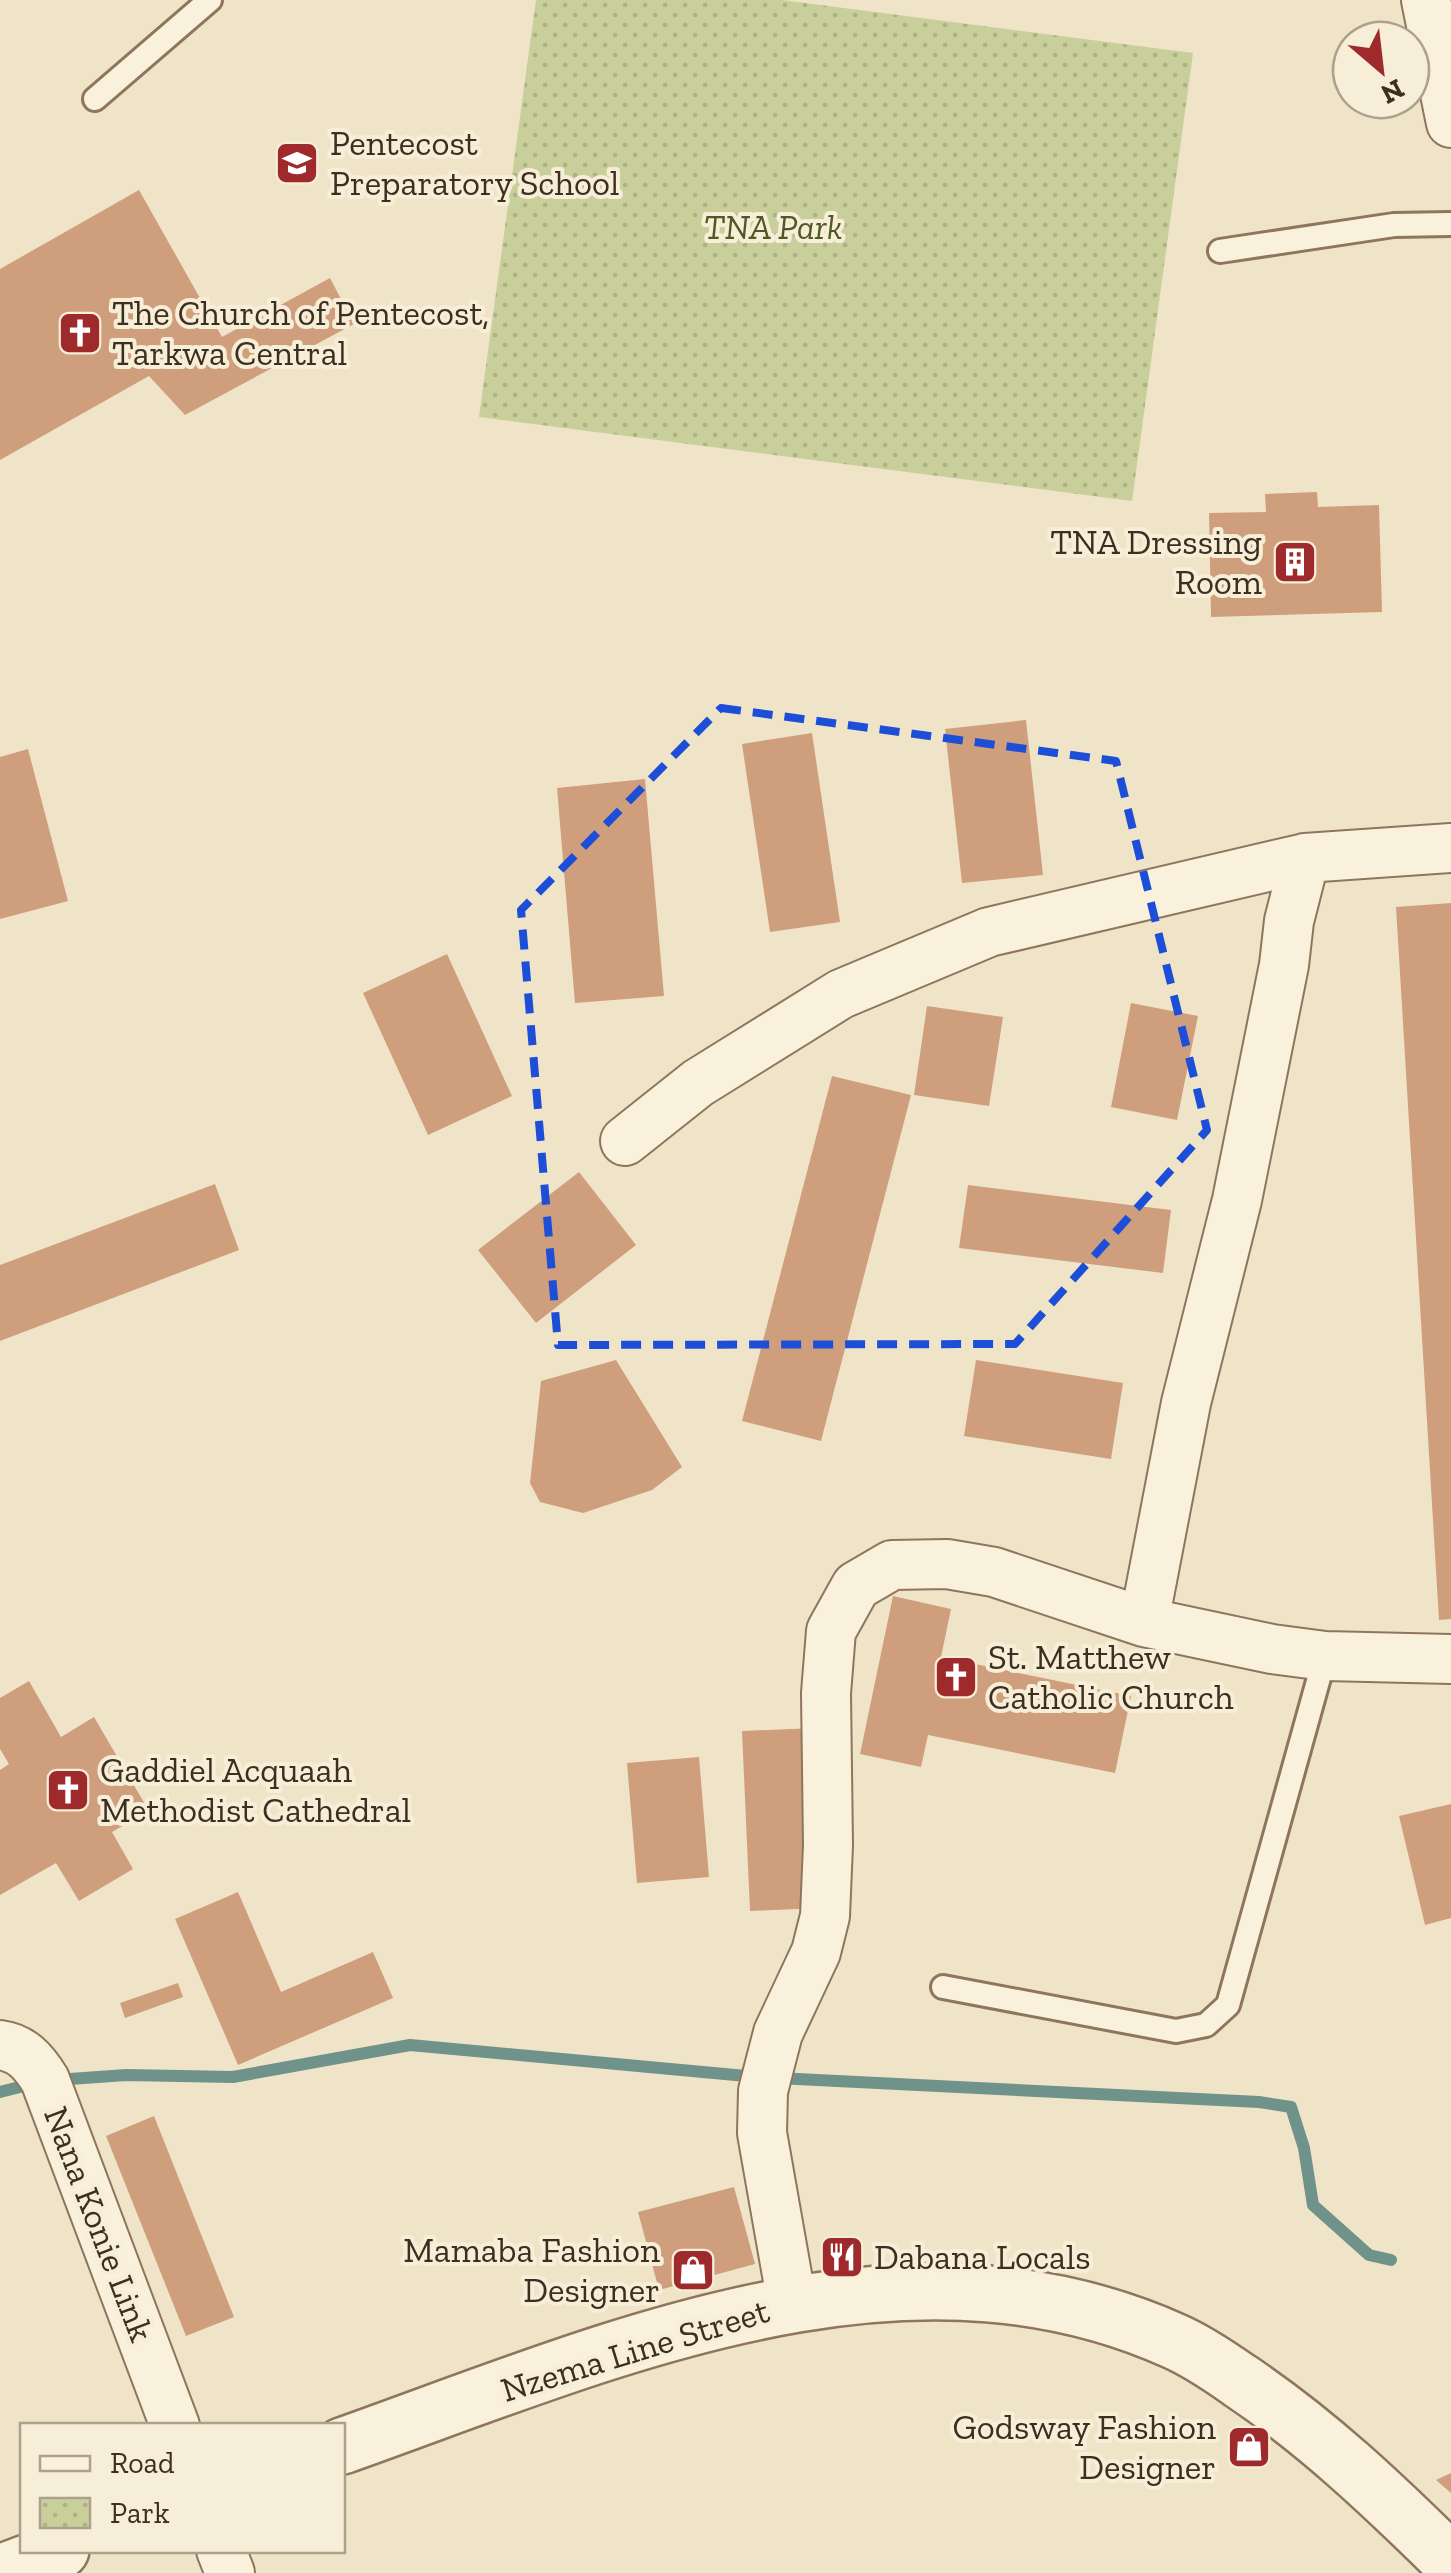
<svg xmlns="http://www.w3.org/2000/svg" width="1451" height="2573" viewBox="0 0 1451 2573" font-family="'Zilla Slab',serif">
<defs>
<pattern id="park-dots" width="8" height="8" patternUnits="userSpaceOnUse" patternTransform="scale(2.5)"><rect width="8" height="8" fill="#c9cf9b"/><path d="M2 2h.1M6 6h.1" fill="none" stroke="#aeb285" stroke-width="1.8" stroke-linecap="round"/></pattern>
</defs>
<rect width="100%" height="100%" fill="#f0e4c8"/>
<path fill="url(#park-dots)" d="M536,0h246l411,53 -61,448 -653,-84z"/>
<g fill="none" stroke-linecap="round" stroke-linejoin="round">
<path stroke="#6f938a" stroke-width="12" d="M777,2078l482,24 32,5 13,41 9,57 56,50 22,5
M56,2080l70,-5 107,2 177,-32 347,32
M0,2092l36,-9"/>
</g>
<path fill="#cf9f7d" d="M139,190l83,147 108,-59 24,46 -169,91 -36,-39 -149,84v-191z
M1317,492l1,15 61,-2 3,107 -171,5 -2,-104 57,-1 -1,-18z
M1026,720l17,155 -81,8 -17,-154z
M812,733l28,189 -70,10 -28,-188z
M28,749l40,152 -68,18v-162z
M645,779l19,217 -89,7 -18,-215z
M1451,903v716l-12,1 -43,-713z
M447,954l65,142 -84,39 -65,-142z
M1131,1003l67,13 -21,104 -66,-13z
M927,1006l76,11 -14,89 -75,-11z
M832,1076l79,19 -90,346 -79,-20z
M579,1172l57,73 -100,78 -58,-73z
M215,1184l24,66 -239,91v-76z
M968,1185l203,25 -8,63 -204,-25z
M616,1360l66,107 -30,23 -69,23 -43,-11 -10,-19 11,-102z
M976,1360l147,23 -12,76 -147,-23z
M893,1596l58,13 -10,48 190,39 -16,77 -187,-38 -7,32 -61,-13z
M29,1681l32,56 33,-20 55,94 -37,21 21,37 -54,32 -23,-38 -56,32v-125l9,-6 -9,-15v-51z
M815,1728l7,180 -72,3 -8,-180z
M699,1757l10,120 -72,6 -10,-120z
M1451,1804v114l-26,7 -26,-109z
M238,1892l43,100 92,-40 20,46 -155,67 -63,-146z
M178,1983l5,14 -58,21 -5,-15z
M154,2116l80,201 -48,19 -80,-200z
M734,2187l21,77 -96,26 -21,-78z
M1451,2473v20l-15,-13z"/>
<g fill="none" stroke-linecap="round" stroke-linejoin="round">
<g stroke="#8d765c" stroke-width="28">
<path id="service" d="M95,99l115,-99
M1220,251l174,-26 57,-1
M943,1987l233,44 30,-6 22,-20 97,-349"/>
</g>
<g stroke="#8d765c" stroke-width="52">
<path id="minor" d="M1426,0l25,123
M625,1141l73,-58 143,-89 148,-62 316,-74
M1144,1622l42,-219 51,-203 47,-235 5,-44 16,-63 146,-10
M0,2045c22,3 34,17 45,35l130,346
M792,2303l-30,-170 1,-42 15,-58 38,-81 9,-36 3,-71 -2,-152 5,-62 25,-45 36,-21 55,-1 47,8 150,50 128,27 53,7 126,3
M221,2550l9,23"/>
</g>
<g stroke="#8d765c" stroke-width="60">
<path id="tertiary" d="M342,2446c262,-93 558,-228 832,-105 23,10 45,25 65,39 78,52 145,116 212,182
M0,2573l61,-23"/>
</g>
<use href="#service" stroke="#faf1dc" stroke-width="22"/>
<use href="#minor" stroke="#faf1dc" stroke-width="48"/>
<use href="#tertiary" stroke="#faf1dc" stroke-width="55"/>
</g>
<path fill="none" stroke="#1d4ed8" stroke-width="8" stroke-dasharray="20 12" stroke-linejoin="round" d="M721,708l395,53 91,369 -192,214 -457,1 -37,-435z"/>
<defs>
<g id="school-square" transform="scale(2.25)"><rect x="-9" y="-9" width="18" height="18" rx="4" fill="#9e2a2b" stroke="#f7eed8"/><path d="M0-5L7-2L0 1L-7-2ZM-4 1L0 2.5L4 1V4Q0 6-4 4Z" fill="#fff"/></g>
<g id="church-square" transform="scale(2.25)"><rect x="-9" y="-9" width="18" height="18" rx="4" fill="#9e2a2b" stroke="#f7eed8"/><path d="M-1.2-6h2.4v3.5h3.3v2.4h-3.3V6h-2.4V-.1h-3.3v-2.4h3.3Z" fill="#fff"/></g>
<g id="building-square" transform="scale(2.25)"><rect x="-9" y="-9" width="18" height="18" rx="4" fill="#9e2a2b" stroke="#f7eed8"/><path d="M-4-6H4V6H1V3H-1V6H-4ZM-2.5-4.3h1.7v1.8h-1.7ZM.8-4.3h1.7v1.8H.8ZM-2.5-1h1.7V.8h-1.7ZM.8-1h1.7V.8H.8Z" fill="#fff"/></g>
<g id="restaurant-square" transform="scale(2.25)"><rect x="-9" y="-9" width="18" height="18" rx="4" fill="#9e2a2b" stroke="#f7eed8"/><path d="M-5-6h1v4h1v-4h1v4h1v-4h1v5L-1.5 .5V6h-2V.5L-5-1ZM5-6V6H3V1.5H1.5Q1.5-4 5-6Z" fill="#fff"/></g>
<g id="shop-square" transform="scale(2.25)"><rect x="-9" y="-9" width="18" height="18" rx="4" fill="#9e2a2b" stroke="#f7eed8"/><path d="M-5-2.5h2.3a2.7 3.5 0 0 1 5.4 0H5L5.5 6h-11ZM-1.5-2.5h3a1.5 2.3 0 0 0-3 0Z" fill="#fff"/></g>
</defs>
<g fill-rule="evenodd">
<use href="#school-square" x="297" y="163"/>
<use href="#church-square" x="80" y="333"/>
<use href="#building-square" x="1295" y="562"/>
<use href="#church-square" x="956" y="1677"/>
<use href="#church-square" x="68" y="1790"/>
<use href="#restaurant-square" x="842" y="2257"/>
<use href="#shop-square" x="693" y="2270"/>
<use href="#shop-square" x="1249" y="2447"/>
</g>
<g text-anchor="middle" stroke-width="8" stroke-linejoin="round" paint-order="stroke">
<g font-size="35" fill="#3d2e20" stroke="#f7eed8" text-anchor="start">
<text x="330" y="155">Pentecost<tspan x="330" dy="40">Preparatory School</tspan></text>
<text x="112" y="325">The Church of Pentecost,<tspan x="112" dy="40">Tarkwa Central</tspan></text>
<text x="1262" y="554" text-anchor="end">TNA Dressing<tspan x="1262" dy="40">Room</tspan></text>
<text x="988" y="1669">St. Matthew<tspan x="988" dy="40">Catholic Church</tspan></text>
<text x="100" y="1782">Gaddiel Acquaah<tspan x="100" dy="40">Methodist Cathedral</tspan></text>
<text x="660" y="2262" text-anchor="end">Mamaba Fashion<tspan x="660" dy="40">Designer</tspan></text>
<text x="874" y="2269">Dabana Locals</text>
<text x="1216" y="2439" text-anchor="end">Godsway Fashion<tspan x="1216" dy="40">Designer</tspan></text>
</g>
<g font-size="35" font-style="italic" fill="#4d5a26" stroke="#f7eed8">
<text x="773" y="239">TNA Park</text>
</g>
<g font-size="35" fill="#3d2e20" stroke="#f7eed8">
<text transform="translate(99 2224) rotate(69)" y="12">Nana Konie Link</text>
<text transform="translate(635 2350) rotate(-17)" y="12">Nzema Line Street</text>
</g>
</g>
<rect x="20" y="2423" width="325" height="130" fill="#f7eed8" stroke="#ada18e" stroke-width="2.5"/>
<rect x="40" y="2456" width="50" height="15" fill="#faf1dc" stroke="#ada18e" stroke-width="2.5"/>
<text x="110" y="2473" font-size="30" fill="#3d2e20">Road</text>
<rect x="40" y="2498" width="50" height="30" fill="url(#park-dots)" stroke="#ada18e" stroke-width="2.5"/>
<text x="110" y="2523" font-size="30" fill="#3d2e20">Park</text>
<g transform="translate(1381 70) rotate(152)"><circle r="48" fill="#f7eed8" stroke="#ada18e" stroke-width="2.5"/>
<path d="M0-8L18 38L0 25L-18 38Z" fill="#9e2a2b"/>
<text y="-15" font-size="28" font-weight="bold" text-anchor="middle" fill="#3d2e20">N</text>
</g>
</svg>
